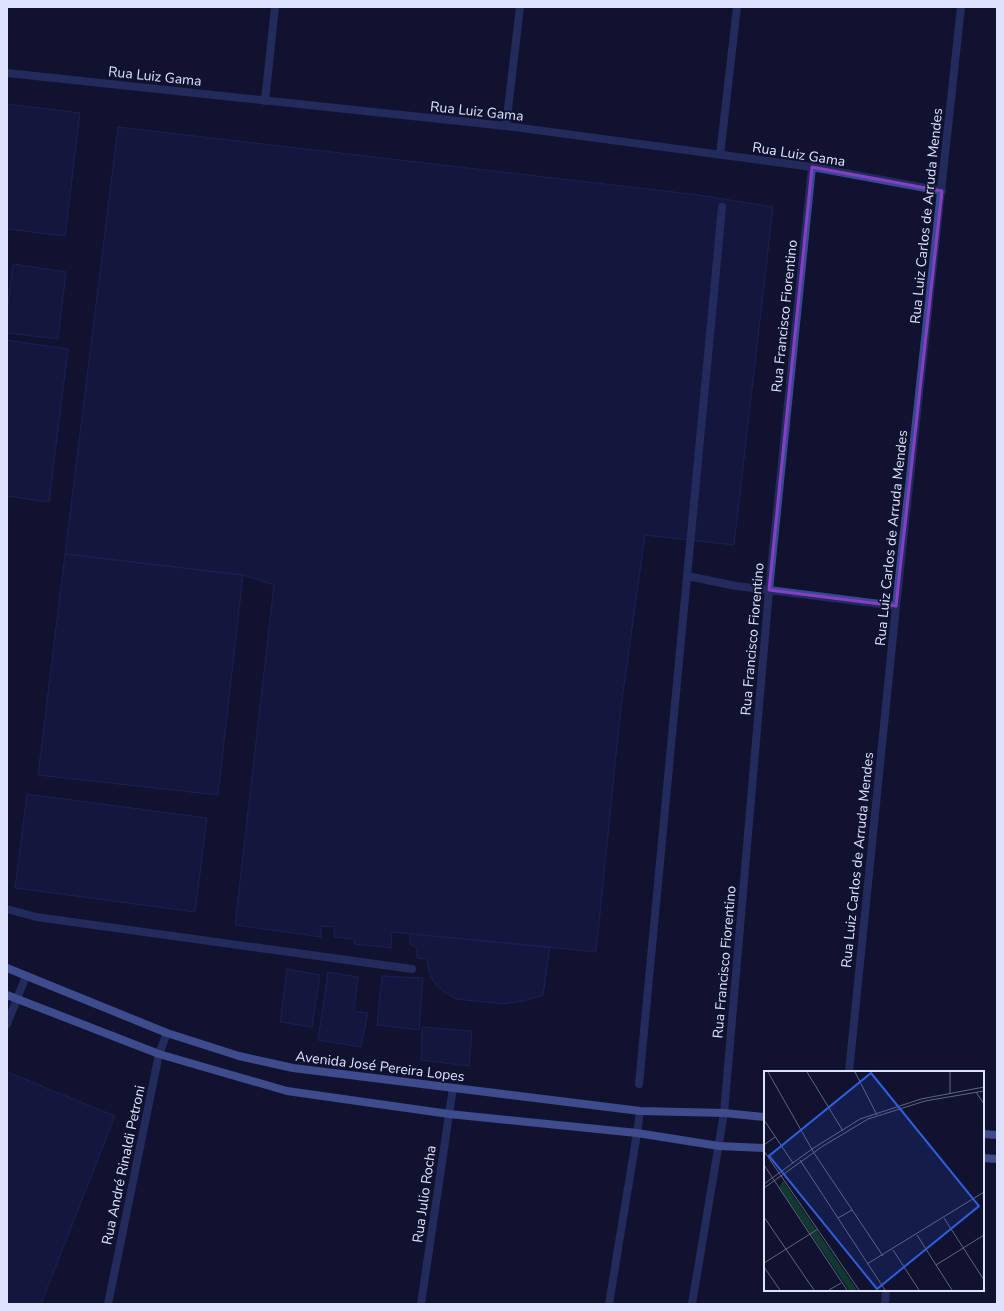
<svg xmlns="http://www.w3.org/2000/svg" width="1004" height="1311" viewBox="0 0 1004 1311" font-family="'Nunito Sans',sans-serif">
<rect width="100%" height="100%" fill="#10122f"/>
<path fill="#1b1c51" stroke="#2b2e7f" d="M7,104l73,9 -15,123 -58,-7z
M118,127l581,68 74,12 -39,338 -89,-10 -24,172 -25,245 -204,-20 -1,16 -37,-4v-5l-20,-2 1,-10 -14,-1v11l-85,-12v-9l38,-331 -31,-10 -178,-21z
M13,264l53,8 -8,67 -51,-6v-22z
M7,340l61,9 -19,153 -42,-6z
M65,554l178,21 -25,220 -180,-20z
M27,794l180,24 -12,94 -180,-24z
M410,934l140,13 -7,48 -20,6 -20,3 -47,-5 -11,-6 -10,-9 -6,-12 -2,-13 -10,-1v-10l-7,-4z
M287,969l33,6 -8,52 -32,-5z
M328,972l30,5 -4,34 14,2 -7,34 -43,-7z
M382,976l41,2 -4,52 -42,-5z
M422,1027l50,4 -3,35 -48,-6z
M7,1072l108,44 -74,188h-34z"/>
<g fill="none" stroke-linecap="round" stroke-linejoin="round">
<path stroke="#384991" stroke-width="8" d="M687,576l49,10 33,4
M7,909l29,8 376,52
M7,1024l19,-48
M639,1084l83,-877
M609,1304l28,-171 3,-22"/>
<path stroke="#384991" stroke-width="8" d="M7,73l499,53 306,41 130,24
M265,101l10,-94
M506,126l14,-119
M720,155l17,-148
M769,590l127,16
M849,1072l47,-466 65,-599
M108,1304l51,-250 8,-21
M421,1304l32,-216
M692,1304l32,-191 45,-523 43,-423
M885,1304l1,-14"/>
<path stroke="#7592ff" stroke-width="8" d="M7,968l160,65 72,23 54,12 347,43 84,2 41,4
M7,995l152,59 128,37 162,23 188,19 82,13 46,2
M983,1134l14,1
M983,1158l14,1"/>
</g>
<path d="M0 0H1004V1311H0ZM812,167l130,24 -46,415 -127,-16z" fill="#10122f" fill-opacity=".55" fill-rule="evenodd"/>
<path fill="none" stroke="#853ec5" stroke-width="3" stroke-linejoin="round" d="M812,167l130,24 -46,415 -127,-16z"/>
<g text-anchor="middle" stroke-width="3.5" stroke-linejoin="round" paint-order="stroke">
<g font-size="14" fill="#dee2ff" stroke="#10122f">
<text transform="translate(155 76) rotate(6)" y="5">Rua Luiz Gama</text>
<text transform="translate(477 111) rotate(6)" y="5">Rua Luiz Gama</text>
<text transform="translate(799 154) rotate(9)" y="5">Rua Luiz Gama</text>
<text transform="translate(926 216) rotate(-84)" y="5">Rua Luiz Carlos de Arruda Mendes</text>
<text transform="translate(784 316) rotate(-84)" y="5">Rua Francisco Fiorentino</text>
<text transform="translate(891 538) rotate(-84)" y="5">Rua Luiz Carlos de Arruda Mendes</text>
<text transform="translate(752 639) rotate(-85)" y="5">Rua Francisco Fiorentino</text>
<text transform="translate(857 860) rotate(-84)" y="5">Rua Luiz Carlos de Arruda Mendes</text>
<text transform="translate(724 962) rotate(-85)" y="5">Rua Francisco Fiorentino</text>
<text transform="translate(380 1066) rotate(7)" y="5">Avenida José Pereira Lopes</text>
<text transform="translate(123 1165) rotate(-78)" y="5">Rua André Rinaldi Petroni</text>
<text transform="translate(424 1194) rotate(-82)" y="5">Rua Julio Rocha</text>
</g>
</g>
<g transform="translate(764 1071)">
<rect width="220" height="220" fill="#10122f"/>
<path d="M19,110l74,109h-8l-70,-103z" fill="#12392f"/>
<path fill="none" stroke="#626582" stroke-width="1" d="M4,1l46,81 69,103M43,1l36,59M91,1l22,43M186,1v22M212,21l8,12M0,49l29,43M0,74l11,-8M0,80l95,139M36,89l85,130M0,94l83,125M0,113l48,-35 48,-30 61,-20 63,-12M0,117l59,-42 45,-27 57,-18 59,-10M0,146l50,73M74,147l14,-8M180,147l40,62M153,164l35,55M129,179l26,40M0,192l54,-34M103,193l117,-72M172,194l48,-30M0,196l16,23M65,219l12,-7"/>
<path fill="#305ddc" fill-opacity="0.15" stroke="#305ddc" stroke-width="2" d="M107,2l108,133 -102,83 -108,-133z"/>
<rect width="220" height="220" fill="none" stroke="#dee2ff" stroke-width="2"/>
</g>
<rect width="1004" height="1311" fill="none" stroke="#dee2ff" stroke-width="16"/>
</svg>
